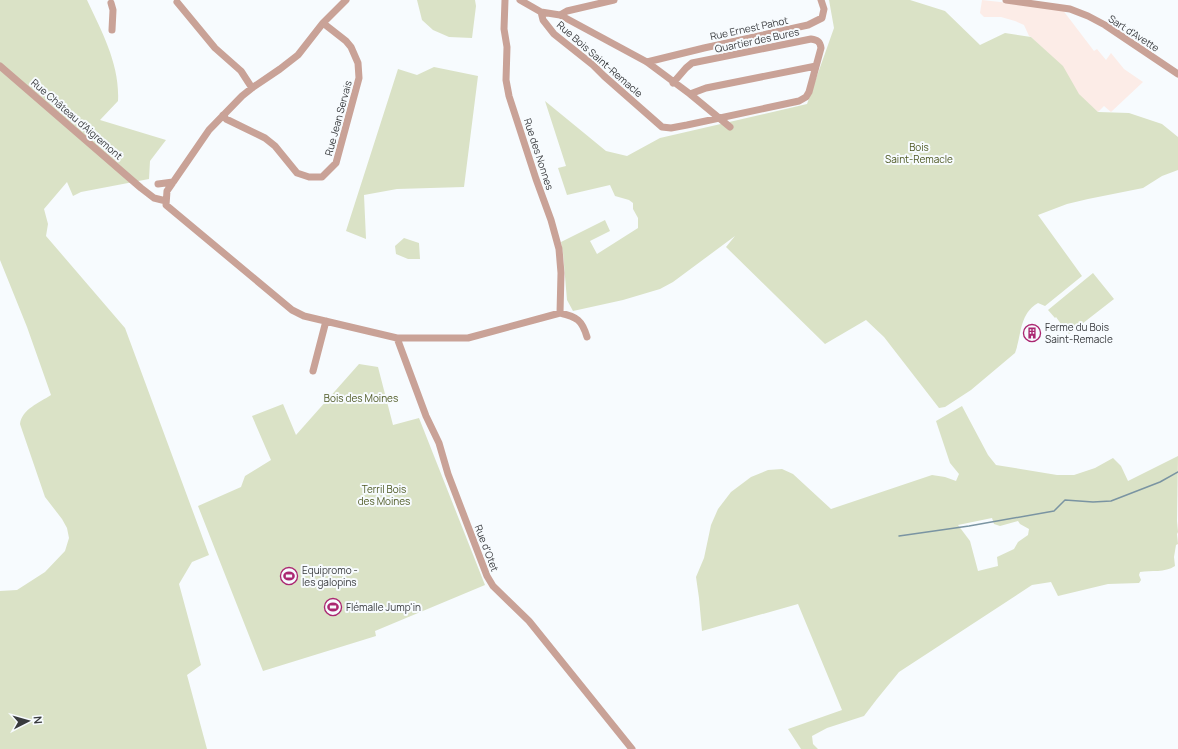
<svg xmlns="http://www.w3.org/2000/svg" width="1178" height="749" viewBox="0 0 1178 749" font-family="Manrope,sans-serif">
<rect width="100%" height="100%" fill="#f7fbfe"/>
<path fill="#fcece7" d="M982,0l80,9 32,42 3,-2 9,11 5,-7 13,16 19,13 -32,30 -7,-6 -6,6 -19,-17 -17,-29 -31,-29 -2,-1 -5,-11 -9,-4 -14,-4h-17l-4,-4z"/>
<path fill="#dae2c6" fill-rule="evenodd" d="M0,0h87c15,32 33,65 31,101l-18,19 66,20 -16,21 -1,18 -68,13 -8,4 -6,-14 -23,27 4,15 -2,12 79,92 84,227 -17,7 -13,22 22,81 -14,10 20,74h-207v-158l17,-1 28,-18 20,-21 4,-13 -2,-10 -5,-9 -17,-22 -25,-73c2,-15 19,-21 31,-29l-24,-68 -27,-67z
M417,0h58l1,6 -4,32 -23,-1 -16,-7 -11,-10z
M829,0h81l35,11 35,34 25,-12 26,4 32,29 16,28 19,18 31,1 33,11 16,13v33l-16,6 -19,12 -55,11 -21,5 -29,11 44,61 -37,30 -7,-3c-19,11 -16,31 -23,50l-44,37 -26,17 -6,1 -55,-71 -18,-17 -41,24 -99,-97 9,-11 -62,46 -13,7 -37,11 -50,11 -6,-11 -4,-47 -2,-11 44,-22 5,11 -20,10 7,13 41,-26v-10l-5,-9v-6l-4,-3 -14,-4 -5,-11 -43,10 -9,-27 8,-2 -21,-65 61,50 21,5 33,-18 147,-34 27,-76z
M434,67l44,9 -14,111 -67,2 -33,6 2,44 -20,-8 52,-162 19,6z
M404,238l15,5 1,16h-12l-12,-5 -1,-8z
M1093,273l21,26 -45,35 -9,-9 1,-1 -5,-7 -1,1 -7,-8z
M359,364l19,3 15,58 26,-7 66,167 -110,46 1,5 -113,35 -65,-165 43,-19 4,-11 26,-16 -19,-44 31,-12 13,31z
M962,406l26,49 8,10 61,10h17l21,-7 18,-10 8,8 7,15 50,-25 -1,65 1,11 -1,2 1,10 -2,1 -2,12 1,9c-10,7 -24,4 -35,6l-1,3 2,5 -2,3 -31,1 -50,12 -7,-14 -19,3 -133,87 -22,27 -13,17 -37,12 -15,8 1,8 5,5h-17l-13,-20 54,-19 -44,-106 -96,27 -3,-33 -3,-21 8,-19 7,-33 7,-16 13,-17 20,-15 17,-7 14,-1 11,5 38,35 101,-34 13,2 11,4 3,-7 -9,-11 -14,-42zM992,518l2,6 6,2 18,-5 2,3 9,5 -1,6 -10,7 -4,7 -17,8 1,9 -20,5 -8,-30 -12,-16z"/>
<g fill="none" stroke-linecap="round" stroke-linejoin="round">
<path stroke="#7a94a2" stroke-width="1.5" d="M899,536l70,-10 85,-15 11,-11 28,2 18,-1 49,-19 18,-10"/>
<path stroke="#c9a297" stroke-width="7" d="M346,0l-23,23 -25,32 -18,14 -28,19 -10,8 -33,34 -42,61 -1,14 126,105 12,6 93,22h71l92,-25c17,4 22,7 27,24
M505,0l-1,29 3,18 -1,33 3,16 27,83 15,41 8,29 2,24 -1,40
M520,0l21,12 19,3 87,47 43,32 40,33
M1006,0l64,9 18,7 17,9 73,49
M177,2l38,46 26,23 11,17
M111,3l2,7 -1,20
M541,12l2,8 11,14 39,31 11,11 58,51 9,1 16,-3 112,-24 7,-4 3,-5 12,-44c-1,-7 -4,-8 -10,-9l-119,24 -6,5 -13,15
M560,15l7,-4 47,-11
M647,62l57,-14 104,-23 14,-7 2,-9 -3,-9
M0,66l141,122 13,10 12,3
M690,94l16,-6 110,-22
M223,115l3,4 39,19 10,8 22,27 12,4h13l14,-14 23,-85 -1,-15 -7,-16 -5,-6 -23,-18
M158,184l15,-2
M397,338l29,78 13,27 9,31 39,102 6,10 36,35 103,128
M313,371l13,-50"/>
</g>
<defs>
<g id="building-ring" transform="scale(0.9)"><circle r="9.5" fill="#f7fbfe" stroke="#ab2771" stroke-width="1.5"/><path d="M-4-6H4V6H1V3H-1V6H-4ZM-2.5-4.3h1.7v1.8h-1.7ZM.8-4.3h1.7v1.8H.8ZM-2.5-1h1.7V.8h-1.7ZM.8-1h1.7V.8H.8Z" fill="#ab2771"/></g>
<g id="stadium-ring" transform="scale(0.9)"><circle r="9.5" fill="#f7fbfe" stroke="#ab2771" stroke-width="1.5"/><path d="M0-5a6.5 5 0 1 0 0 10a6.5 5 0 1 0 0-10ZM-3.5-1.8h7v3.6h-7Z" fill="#ab2771"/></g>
</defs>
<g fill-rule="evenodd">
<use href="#building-ring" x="1032" y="333"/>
<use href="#stadium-ring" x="289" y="576"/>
<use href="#stadium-ring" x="333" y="607"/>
</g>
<g text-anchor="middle" stroke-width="4" stroke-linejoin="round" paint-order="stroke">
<g font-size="10" fill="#383a3d" stroke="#f7fbfe">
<text transform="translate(749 28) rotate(-12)" y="4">Rue Ernest Pahot</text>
<text transform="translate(1134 33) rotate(33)" y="4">Sart d'Avette</text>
<text transform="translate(757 40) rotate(-12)" y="4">Quartier des Bures</text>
<text transform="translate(600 59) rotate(41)" y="4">Rue Bois Saint-Remacle</text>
<text transform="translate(338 118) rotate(-75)" y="4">Rue Jean Servais</text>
<text transform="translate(77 119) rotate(41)" y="4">Rue Château d'Aigremont</text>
<text transform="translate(539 154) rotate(72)" y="4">Rue des Nonnes</text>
<text transform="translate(487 548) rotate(69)" y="4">Rue d'Otet</text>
</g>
<g font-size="10" fill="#4e5924" stroke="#f7fbfe">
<text x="919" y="151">Bois<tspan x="919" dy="12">Saint-Remacle</tspan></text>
<text x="361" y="402">Bois des Moines</text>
<text x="384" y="493">Terril Bois<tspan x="384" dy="12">des Moines</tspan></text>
</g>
<g font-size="10" fill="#383a3d" stroke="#f7fbfe" text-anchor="start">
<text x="1045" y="331">Ferme du Bois<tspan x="1045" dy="12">Saint-Remacle</tspan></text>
<text x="302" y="574">Equipromo -<tspan x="302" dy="12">les galopins</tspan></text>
<text x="346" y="611">Flémalle Jump'in</text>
</g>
</g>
<g transform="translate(28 721) rotate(84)" stroke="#f7fbfe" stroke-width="3" paint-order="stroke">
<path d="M0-3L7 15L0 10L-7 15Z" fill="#383a3d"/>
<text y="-6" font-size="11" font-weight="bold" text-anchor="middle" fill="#383a3d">N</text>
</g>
</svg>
